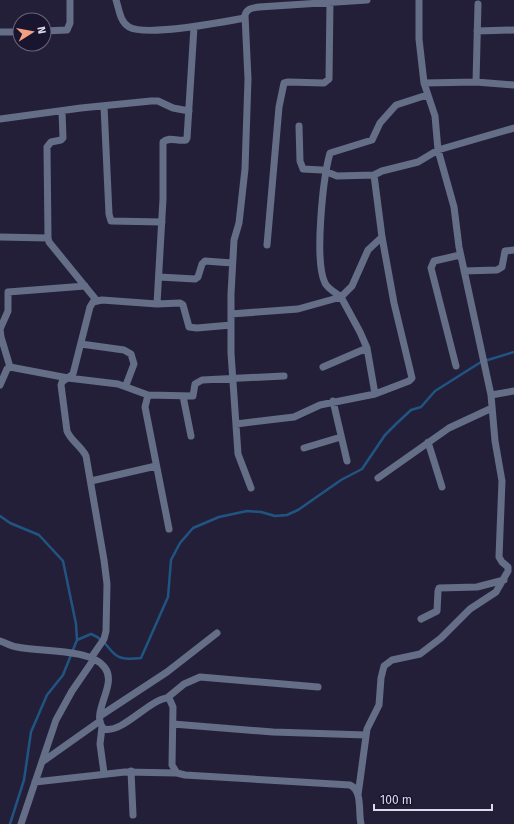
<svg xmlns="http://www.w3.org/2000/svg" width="514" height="824" viewBox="0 0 514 824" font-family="'Fira Sans',sans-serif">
<rect width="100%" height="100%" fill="#241f39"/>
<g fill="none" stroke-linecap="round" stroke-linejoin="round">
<path stroke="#205582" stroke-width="2.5" d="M0,516l10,7 29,12 24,26 13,63 1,16 -14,35 -16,20 -16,37 -7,48 -14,44
M77,640l14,-6c25,10 14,29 50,24l27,-61 3,-37 9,-17 13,-15 26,-11 28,-6 14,1 14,4 12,-1 11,-5 43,-30 21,-11 23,-34 12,-12 14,-13 10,-3 14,-16 46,-29 33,-10"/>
<path stroke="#646e87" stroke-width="7" d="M116,0c3,9 4,22 13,27 17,10 94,-5 116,-9
M44,31l23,-1 3,-7v-23
M477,31l37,-1
M0,32h20
M476,82l2,-78
M424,83l52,-1 38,3
M104,106l5,108 2,7 51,1
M62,111l1,27 -2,2 -10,2 -4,5 1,91 1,4 48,59
M0,119l81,-11 70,-7h7l15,7 16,3
M299,126l1,35 3,8 19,1 15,6 37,-1
M0,237l48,1
M267,245l12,-138 5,-24 4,-1 36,1 5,-4 1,-78
M464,271l33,-1 5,-3 3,-16 9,-1
M159,277l36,2 3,-2 4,-13 3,-3 27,2
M341,297c-5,-4 -13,-8 -16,-14 -11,-22 -2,-105 5,-130l42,-13 8,-17 16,-18 31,-10
M157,304l6,-105v-57c6,-6 15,0 23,-2l1,-2 7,-111
M231,314l67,-5 43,-12
M81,344l43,6 7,4 3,10 -8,21
M456,366l-25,-98 3,-7 26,-6
M10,367l-9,-30 -1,-8 8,-18v-19l77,-6
M323,367l44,-19
M0,385l7,-16 3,-2 58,11 50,6 30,11 45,1 2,-12 7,-4 82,-4
M375,394l34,-13 3,-3 -18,-75 -12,-66 -8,-62 8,-4 36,-9 20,-12 76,-22
M148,395l-3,12 24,122
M491,395l23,-4
M183,396l8,40
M333,401l14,60
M236,424l58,-7 26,-12 55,-11 -8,-46 -7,-16 -19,-35 11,-11 16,-36 14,-13
M428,442l14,45
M304,448l37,-11
M378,478l71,-50 43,-20
M91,481l65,-15
M251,488l-13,-34 -7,-101v-59l3,-54 5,-17 6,-54 3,-90 -3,-64c2,-7 8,-7 14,-8l108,-7
M421,619l16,-8 1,-20 1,-3 38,-1 27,-7
M0,641c6,2 11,5 17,6 23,5 75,1 88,21 13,17 -16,46 -1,61 19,5 47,-32 65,-31l4,9 -1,58 5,8 8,2 165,10c13,6 8,27 11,39
M91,658l13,-19 2,-8 1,-47 -3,-24 -18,-104c-5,-10 -15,-15 -19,-25l-6,-46 1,-3 11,-8 17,-67 3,-5 9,-2 55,4 23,-1 3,2 6,22 8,1 34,-3
M167,698l17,-14 16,-7 118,10
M100,716l67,-44 50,-39
M173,724l100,8 93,3
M102,727l-2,17 4,29
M42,762l58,-41
M131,771l2,44
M35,782l90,-10 52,1
M358,795l9,-66 12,-24 2,-27 3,-12 8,-6 28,-6 21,-16 29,-29 26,-17 12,-21v-4l-6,-5 -3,-5 3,-76 -7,-40 -4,-46 -32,-148 -5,-40 -16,-57 -3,-34 -11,-33 -5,-44v-39
M21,824l35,-104 16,-29 22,-32"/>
</g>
<g transform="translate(32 32) rotate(79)"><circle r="19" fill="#1a152f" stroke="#67637a"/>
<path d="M0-3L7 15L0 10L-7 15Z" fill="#f39f83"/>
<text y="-6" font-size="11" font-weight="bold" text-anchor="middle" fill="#dbd9eb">N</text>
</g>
<path d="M374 804v6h118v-6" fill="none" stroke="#dbd9eb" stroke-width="2"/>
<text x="380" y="804" font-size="12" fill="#dbd9eb" stroke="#1a152f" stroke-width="3" paint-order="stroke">100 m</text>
</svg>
